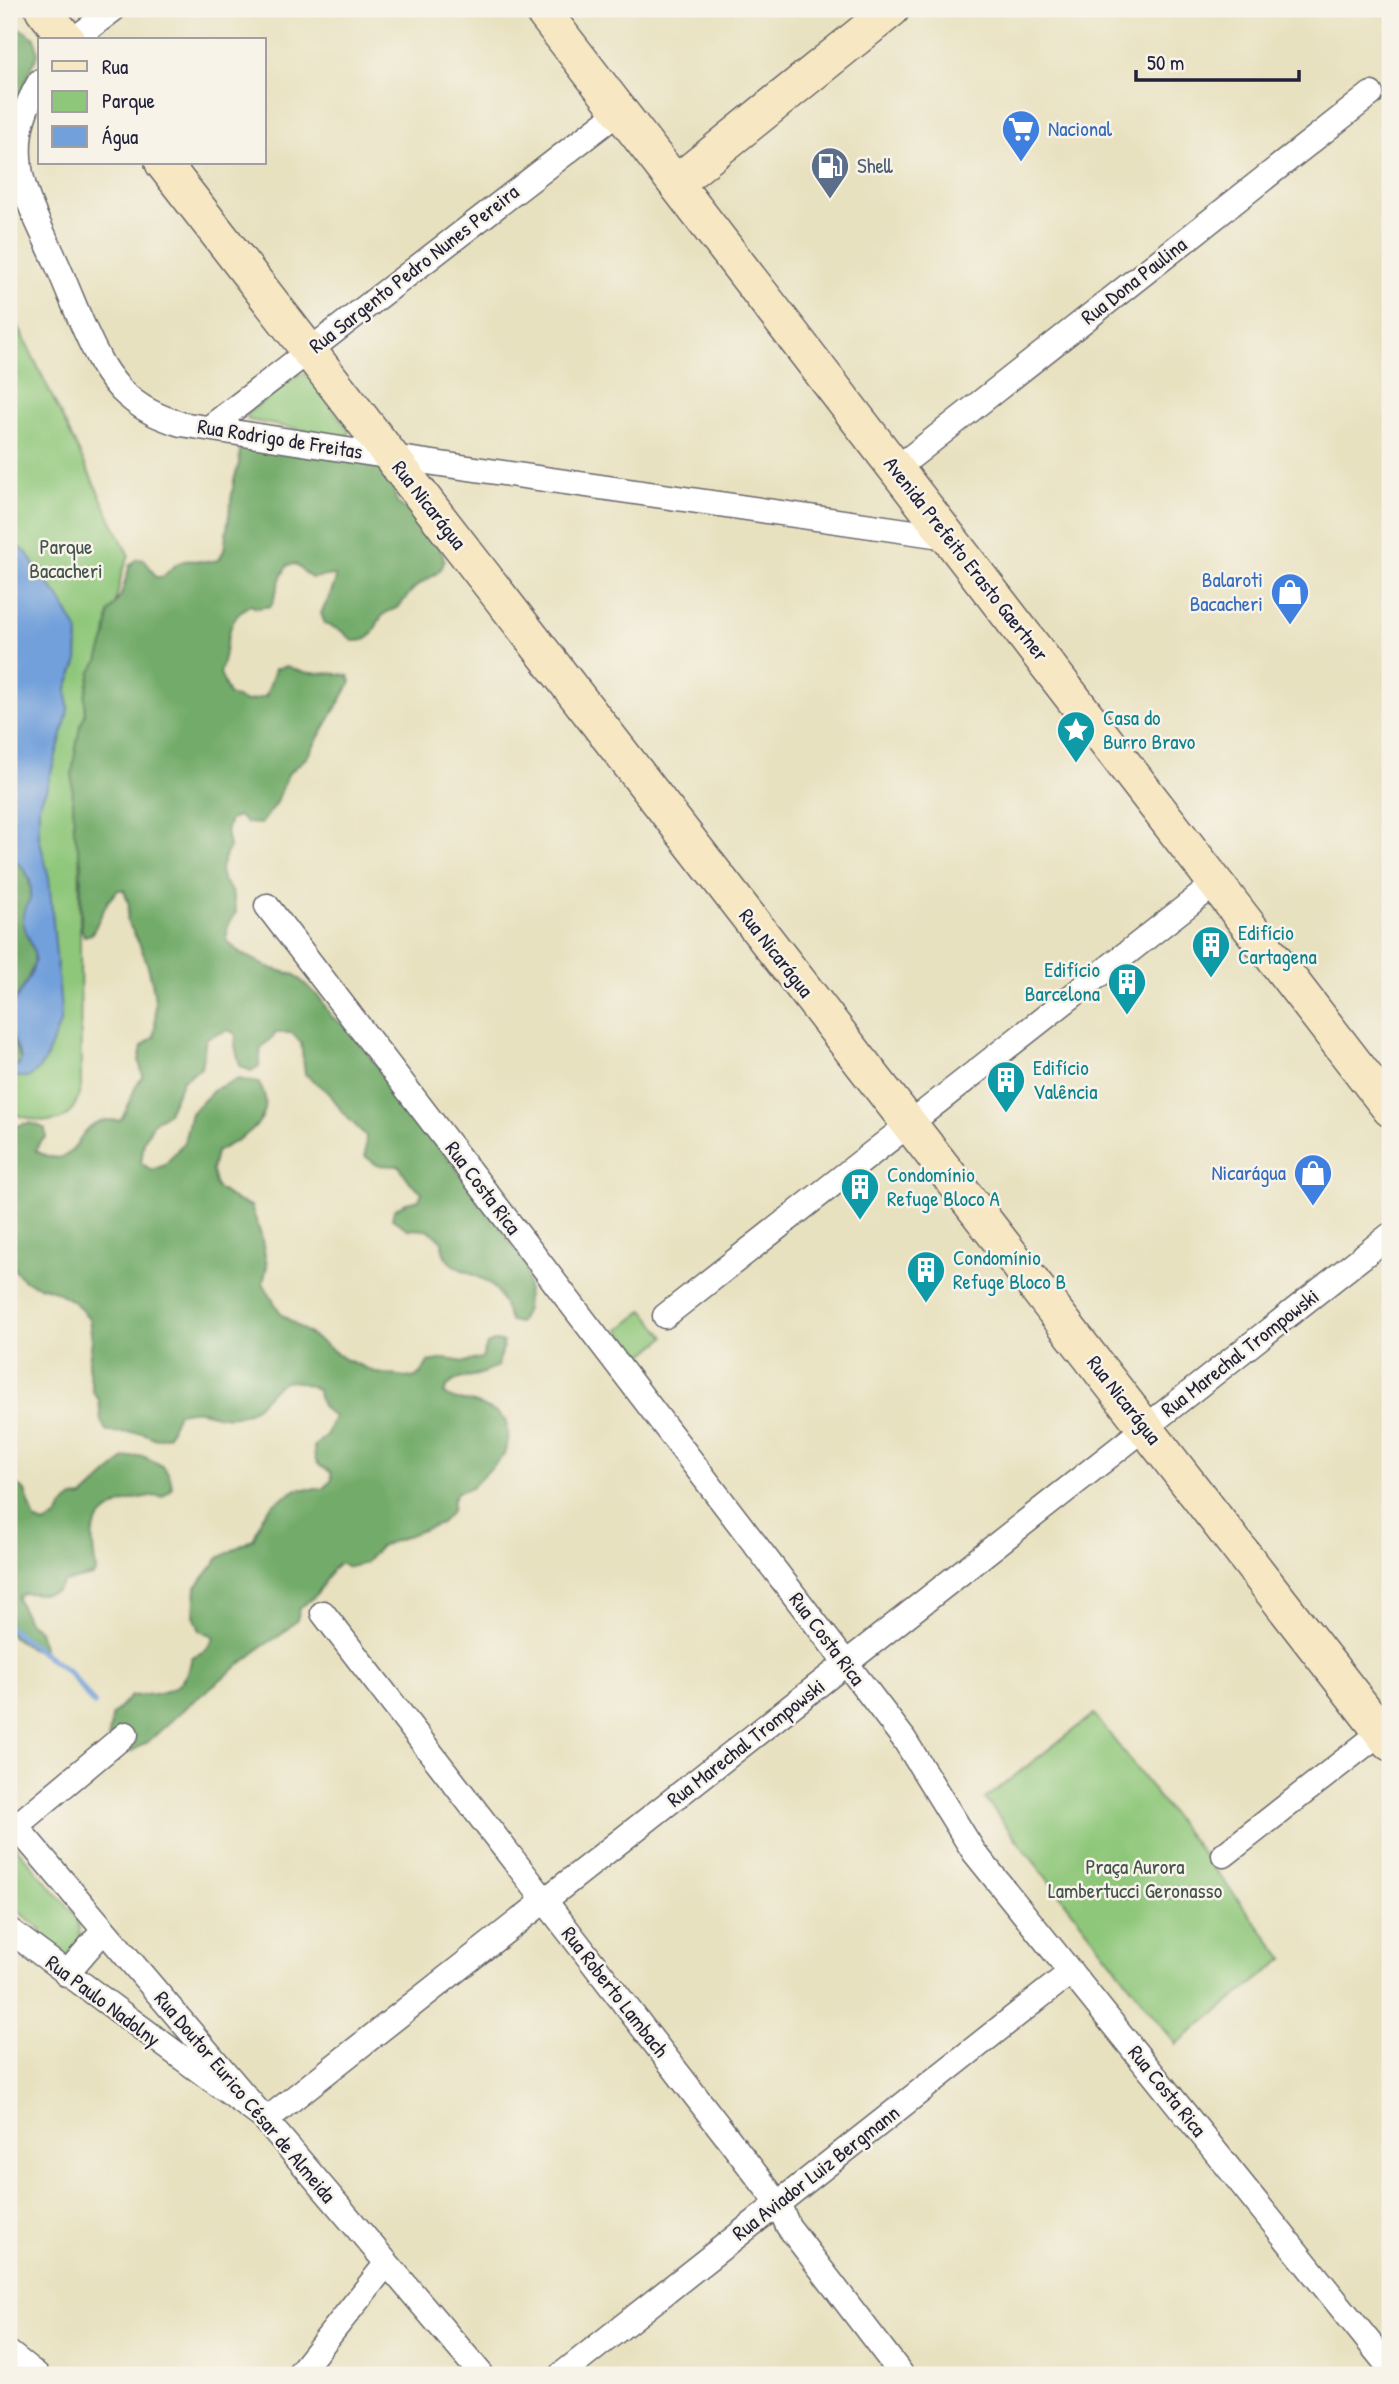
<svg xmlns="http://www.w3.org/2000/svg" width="1399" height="2384" viewBox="0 0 1399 2384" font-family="'Patrick Hand',sans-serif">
<rect width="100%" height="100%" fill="#f7f3e8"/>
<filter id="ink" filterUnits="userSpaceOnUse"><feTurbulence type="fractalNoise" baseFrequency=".0143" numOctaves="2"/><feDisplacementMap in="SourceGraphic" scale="14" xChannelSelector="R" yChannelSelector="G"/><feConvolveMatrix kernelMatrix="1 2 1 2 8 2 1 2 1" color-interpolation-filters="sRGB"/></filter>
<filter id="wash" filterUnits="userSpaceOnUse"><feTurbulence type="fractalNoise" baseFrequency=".00686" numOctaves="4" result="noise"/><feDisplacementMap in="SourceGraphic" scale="28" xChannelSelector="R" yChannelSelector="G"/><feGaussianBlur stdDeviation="1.57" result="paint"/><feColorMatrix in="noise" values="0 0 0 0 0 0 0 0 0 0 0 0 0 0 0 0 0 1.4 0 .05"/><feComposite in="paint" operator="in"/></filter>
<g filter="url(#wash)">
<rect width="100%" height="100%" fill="#e8e1c0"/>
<path fill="#8fc77a" stroke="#58745a" stroke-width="2" d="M9,307l120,249 -7,16 -36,171 -7,57 2,286c-10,48 -35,36 -72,27z
M305,373l45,58 -4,7 -98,-18 -1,-6 50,-39z
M644,1310l21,27 -25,21 -21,-28z
M1094,1714l190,245 -108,85 -191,-245z
M9,1839l67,77c6,14 8,45 -16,39 -9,-3 -19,-9 -27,-13l9,-12 -33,-26z"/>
<path fill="#73ac6a" stroke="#4a6752" stroke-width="2" d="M9,23l2,5 11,2 13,8 3,16 -12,26 -6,26 -7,9 -4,-2z
M246,444l128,14 18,26 5,19c15,9 29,23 39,38 19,29 0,31 -19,45 -8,6 -12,15 -19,21 -4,3 -11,4 -15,8 -11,12 -6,27 -30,26l-11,-10 -17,-7 -4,-11 8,-15 7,-19 -2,-4 -23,3 -16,-14 -7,1c-11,14 -10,26 -17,41l-14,2 -7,-3c-27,15 -21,43 -30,68l9,22 17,7 20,-6 9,-27 12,-3c20,12 41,4 62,10l2,6 -44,75 -19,17 -12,30 -15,20 -14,-1 -9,-7 -8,4 -4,11 3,16 -8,21 1,11 10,13 4,20 -9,15v14l12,11 31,16 25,7 24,22 13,20 15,10 150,194 29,45 2,21 -2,22 -7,14 -9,-2c-4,-10 -8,-23 -14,-31 -20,-23 -54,-15 -54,-49l-13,-11 -21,-1 -16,-10 2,-9 12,-7 13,-3 3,-8 -12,-10 -11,-16 -22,-1 -12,-9 1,-20 -23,-23 -13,-19 -25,-20 -4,-31 -9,-10h-16l-15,15 -2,18 -8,5 -11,-5 -5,-20 1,-12 -8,-4 -22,8 -5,30 -18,12 -15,33 -14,9 -10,19 -3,22 11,7 13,-5 19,-23 7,-29 24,-24 23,-10 21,4c2,5 6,11 6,16 5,27 -30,43 -49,53l-4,19 4,16 19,13 16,6 10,29 6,31 -4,17 18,31 64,45 32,14 36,5 8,-4 7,-12 18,-3 18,3 18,-4 5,-13 6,-4 10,1 -1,10 -5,15c-6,2 -11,6 -17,7 -15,5 -29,2 -36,19 8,8 17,7 27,9 13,4 25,9 35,18l2,19 -4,16 -33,33 -14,4 -4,8 -1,11 -11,12 -60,23 -16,17 -15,4 -10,-4 -8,7 -15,24 -17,14 -3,12 -15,14 -19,12 -77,61 -38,35 -18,10h-15l-7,-11 4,-25 19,-20c32,-2 54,-3 61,-39l13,-6 9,-12 -2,-4 -12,-4 -6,-16 2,-28 23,-29 35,-20 8,-21 11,-13 24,-15h25l10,-9 -1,-8c-14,-6 -17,-10 -17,-25l13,-13 7,-18c-12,-7 -15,-13 -16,-26 -48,-26 -43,13 -75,24 -18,6 -27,0 -43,-3 -7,-1 -15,1 -22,2l-10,23 -12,3 -13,-6 -36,-1 -6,-11 -2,-21 -6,-8 -5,-25 4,-27 -3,-22 -15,-16 -19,-11 -31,-10 -15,-18v-135c16,-4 20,-9 36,1l1,8 -7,6 -3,8c42,23 36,-19 62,-29 5,-3 16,-1 22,-2 11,-14 11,-31 23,-44l-4,-15 3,-15 12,-9c6,-42 -5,-80 -27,-116l2,-16 -5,-15h-6l-10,11 -16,33 -8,2 -3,-9v-64l-7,-33 -2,-55 3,-22 5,-27 5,-11v-19l6,-24 7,-11 8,-25 3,-23 12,-18 9,-30 7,-6 8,1 11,17h7c25,-28 27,-11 56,-17l5,-10 10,-70 5,-17 1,-13z
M9,860l6,1 7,5 6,11 3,12 -1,11 -6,9 2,22 8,20v14l-10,22 -11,14 1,44 7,14 -2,6 -10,3z
M142,1456c18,8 29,11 30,33l-10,8c-21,-4 -63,10 -69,35 -2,8 2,29 3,39l-3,5 -29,6 -7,9 -13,3 -20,-1 -5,3 -1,4 10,22 11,8 4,18 -5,3 -10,-4 -19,-13v-154l16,11 10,29 9,4 12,-6 7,-12 10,-8 10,-1 42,-39z"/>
<path fill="#72a0db" stroke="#4a618b" stroke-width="2" d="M9,537l8,9 10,7 9,16 23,28 19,34 -1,32 -10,25 1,22 -3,14 -19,66 -7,15v32l10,41 12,131 -1,14 -15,38 -9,11 -7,5h-20v-9l10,-3 2,-6c-2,-12 -12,-21 -12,-35 1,-27 19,-36 25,-59 4,-18 -11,-30 -11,-47 -1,-8 5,-13 7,-20 4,-15 -5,-36 -21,-38z"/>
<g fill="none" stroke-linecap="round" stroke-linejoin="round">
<path stroke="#72a0db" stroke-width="6" d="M9,1628l61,45 24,31"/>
</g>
</g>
<g filter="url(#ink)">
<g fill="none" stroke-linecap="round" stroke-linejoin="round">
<g stroke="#67656a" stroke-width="27">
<path id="street" d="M73,40l41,-31
M40,81c-14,24 -23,47 -21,76 1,36 23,72 37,105 14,31 25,63 41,93 6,13 15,25 24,35 18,18 37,27 60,34l211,33 556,80
M209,428l411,-317
M896,469l475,-375
M267,906l637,833 70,113 416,516
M665,1316l551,-433
M323,1613l455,590 10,23 114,149
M9,1818l473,557
M16,1826l110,-92
M1224,1855l166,-130
M9,1930l257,190 1124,-885
M66,1974l38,-44
M9,2353l28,22
M298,2375l89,-112
M561,2375l510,-403"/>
</g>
<g stroke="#67656a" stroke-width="38">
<path id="secondary" d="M43,9l24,31
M541,9l849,1100
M163,163l1227,1580
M676,183l216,-174"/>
</g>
<use href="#street" stroke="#fff" stroke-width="24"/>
<use href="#secondary" stroke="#f7e8c3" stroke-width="35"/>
</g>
</g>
<defs>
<g id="supermarket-pin" transform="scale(2.0125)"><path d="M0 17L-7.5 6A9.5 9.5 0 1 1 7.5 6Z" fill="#3f7fe0" stroke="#f7f3e8"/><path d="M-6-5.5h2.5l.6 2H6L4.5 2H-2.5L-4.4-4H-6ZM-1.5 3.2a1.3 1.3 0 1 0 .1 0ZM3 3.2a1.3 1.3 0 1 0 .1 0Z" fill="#fff"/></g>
<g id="fuel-pin" transform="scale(2.0125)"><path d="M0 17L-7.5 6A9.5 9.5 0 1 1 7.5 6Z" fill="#5c6f8a" stroke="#f7f3e8"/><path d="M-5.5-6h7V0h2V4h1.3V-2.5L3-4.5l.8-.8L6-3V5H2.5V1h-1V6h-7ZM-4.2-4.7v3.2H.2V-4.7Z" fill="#fff"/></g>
<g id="shop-pin" transform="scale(2.0125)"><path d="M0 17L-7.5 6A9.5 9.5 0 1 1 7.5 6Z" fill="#3f7fe0" stroke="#f7f3e8"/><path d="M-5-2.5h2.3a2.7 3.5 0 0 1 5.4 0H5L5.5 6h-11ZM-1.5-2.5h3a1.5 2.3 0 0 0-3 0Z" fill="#fff"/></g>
<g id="sight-pin" transform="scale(2.0125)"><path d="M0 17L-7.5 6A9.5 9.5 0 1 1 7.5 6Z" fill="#0f9aa8" stroke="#f7f3e8"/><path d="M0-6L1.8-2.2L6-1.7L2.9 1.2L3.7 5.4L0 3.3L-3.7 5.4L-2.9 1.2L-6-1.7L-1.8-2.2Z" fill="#fff"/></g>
<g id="building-pin" transform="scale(2.0125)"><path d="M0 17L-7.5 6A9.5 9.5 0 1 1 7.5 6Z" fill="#0f9aa8" stroke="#f7f3e8"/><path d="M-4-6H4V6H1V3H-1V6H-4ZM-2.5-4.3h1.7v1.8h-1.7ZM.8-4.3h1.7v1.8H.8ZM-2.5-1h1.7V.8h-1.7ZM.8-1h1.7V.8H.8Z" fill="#fff"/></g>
</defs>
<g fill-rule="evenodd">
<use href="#supermarket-pin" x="1021" y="129"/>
<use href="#fuel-pin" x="830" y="166"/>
<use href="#shop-pin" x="1290" y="592"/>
<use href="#sight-pin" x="1076" y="730"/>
<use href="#building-pin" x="1211" y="945"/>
<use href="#building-pin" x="1127" y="982"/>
<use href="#building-pin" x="1006" y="1080"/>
<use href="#shop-pin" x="1313" y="1173"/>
<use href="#building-pin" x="860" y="1187"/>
<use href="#building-pin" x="926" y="1270"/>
</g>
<g text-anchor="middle" stroke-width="5" stroke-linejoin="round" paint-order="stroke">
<g font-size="21" fill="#366cbe" stroke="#f7f3e8" text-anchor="end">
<text x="1048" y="136" text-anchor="start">Nacional</text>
<text x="1263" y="587">Balaroti<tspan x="1263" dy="24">Bacacheri</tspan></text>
<text x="1286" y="1180">Nicarágua</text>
</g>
<g font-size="21" fill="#4e5e75" stroke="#f7f3e8" text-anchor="start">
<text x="857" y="173">Shell</text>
</g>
<g font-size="21" fill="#22223b" stroke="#f7f3e8">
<text transform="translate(414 269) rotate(-38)" y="7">Rua Sargento Pedro Nunes Pereira</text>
<text transform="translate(1134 281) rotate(-38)" y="7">Rua Dona Paulina</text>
<text transform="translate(280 439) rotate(9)" y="7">Rua Rodrigo de Freitas</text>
<text transform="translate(429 505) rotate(52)" y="7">Rua Nicarágua</text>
<text transform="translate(966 559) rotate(52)" y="7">Avenida Prefeito Erasto Gaertner</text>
<text transform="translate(776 953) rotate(52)" y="7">Rua Nicarágua</text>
<text transform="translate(483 1188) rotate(53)" y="7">Rua Costa Rica</text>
<text transform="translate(1240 1353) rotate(-38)" y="7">Rua Marechal Trompowski</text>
<text transform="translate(1124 1400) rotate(52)" y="7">Rua Nicarágua</text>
<text transform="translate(827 1639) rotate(53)" y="7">Rua Costa Rica</text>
<text transform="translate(746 1743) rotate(-38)" y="7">Rua Marechal Trompowski</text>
<text transform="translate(615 1992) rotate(52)" y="7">Rua Roberto Lambach</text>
<text transform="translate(103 2001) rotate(37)" y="7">Rua Paulo Nadolny</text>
<text transform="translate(1167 2091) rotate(51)" y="7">Rua Costa Rica</text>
<text transform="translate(245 2097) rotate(50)" y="7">Rua Doutor Eurico César de Almeida</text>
<text transform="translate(816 2173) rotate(-38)" y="7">Rua Aviador Luiz Bergmann</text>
</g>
<g font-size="21" fill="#43544e" stroke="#f7f3e8">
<text x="66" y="554">Parque<tspan x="66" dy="24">Bacacheri</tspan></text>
<text x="1135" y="1874">Praça Aurora<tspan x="1135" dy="24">Lambertucci Geronasso</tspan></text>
</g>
<g font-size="21" fill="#0d838f" stroke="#f7f3e8" text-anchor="start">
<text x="1103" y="725">Casa do<tspan x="1103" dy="24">Burro Bravo</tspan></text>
<text x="1238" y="940">Edifício<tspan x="1238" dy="24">Cartagena</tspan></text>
<text x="1100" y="977" text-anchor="end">Edifício<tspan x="1100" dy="24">Barcelona</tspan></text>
<text x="1033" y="1075">Edifício<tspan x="1033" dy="24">Valência</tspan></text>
<text x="887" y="1182">Condomínio<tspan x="887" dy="24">Refuge Bloco A</tspan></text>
<text x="953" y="1265">Condomínio<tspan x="953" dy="24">Refuge Bloco B</tspan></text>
</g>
</g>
<rect width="1399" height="2384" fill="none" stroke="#f7f3e8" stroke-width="35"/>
<rect x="38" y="38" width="228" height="126" fill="#f7f3e8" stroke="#a29fa3" stroke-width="2"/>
<rect x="52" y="61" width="35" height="10" fill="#f7e8c3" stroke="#a29fa3" stroke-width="2"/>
<text x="102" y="74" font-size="21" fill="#22223b">Rua</text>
<rect x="52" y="91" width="35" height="21" fill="#8fc77a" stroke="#a29fa3" stroke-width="2"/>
<text x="102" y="108" font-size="21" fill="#22223b">Parque</text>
<rect x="52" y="126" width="35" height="21" fill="#72a0db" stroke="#a29fa3" stroke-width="2"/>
<text x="102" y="144" font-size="21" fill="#22223b">Água</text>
<path d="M1136 70v10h163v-10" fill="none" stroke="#22223b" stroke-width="3.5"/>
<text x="1147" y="70" font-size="21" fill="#22223b" stroke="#f7f3e8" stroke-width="5" paint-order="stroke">50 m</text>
</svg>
